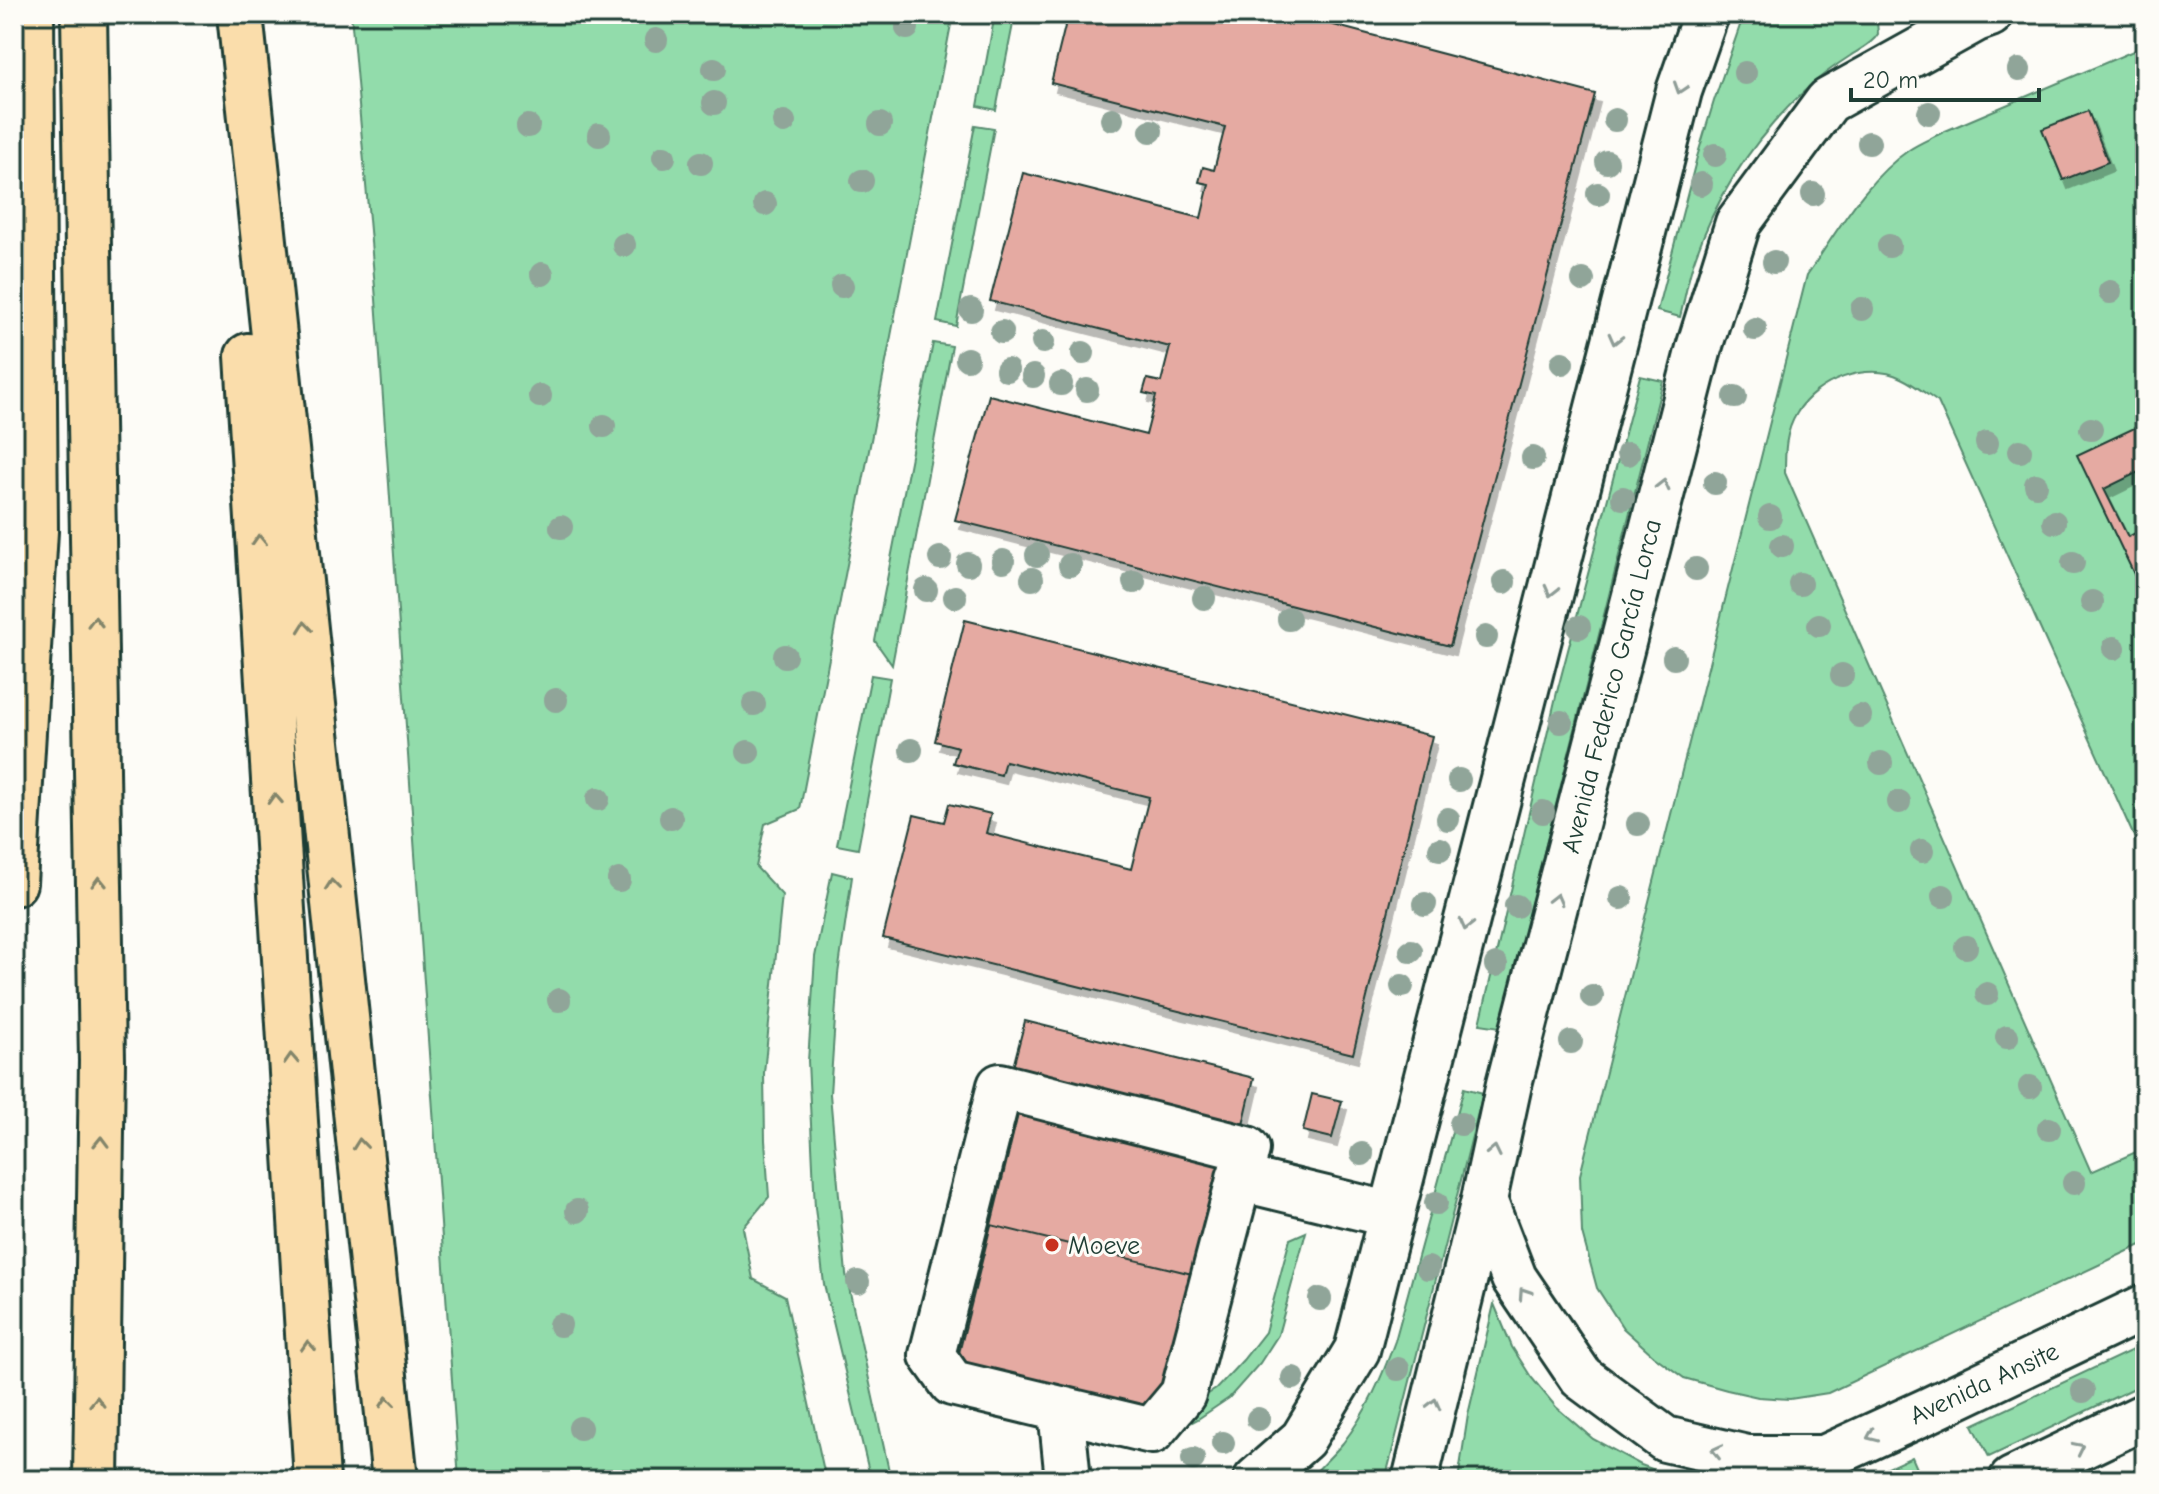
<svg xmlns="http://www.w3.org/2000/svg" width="2159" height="1494" viewBox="0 0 2159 1494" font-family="'Comic Neue',sans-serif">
<defs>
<filter id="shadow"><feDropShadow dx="5" dy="9" stdDeviation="0" flood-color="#0004"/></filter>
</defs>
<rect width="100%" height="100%" fill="#fdfcf7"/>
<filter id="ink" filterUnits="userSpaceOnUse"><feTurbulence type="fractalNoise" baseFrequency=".0125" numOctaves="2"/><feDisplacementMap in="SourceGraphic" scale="16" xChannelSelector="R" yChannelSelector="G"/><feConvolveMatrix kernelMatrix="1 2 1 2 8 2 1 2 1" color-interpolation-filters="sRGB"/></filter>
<g filter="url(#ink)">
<path fill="#92dcab" stroke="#588c70" stroke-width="2" d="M351,14h602l-153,795 -35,15 -9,43 26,28 -18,178 1,67 4,57 -26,31 10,51 32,17 41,184h-367l-83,-1181z
M995,14h20l-19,96 -18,-4z
M1744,14h125l8,7 1,13c-6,10 -18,15 -28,22 -14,9 -28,19 -40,30 -52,47 -92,106 -115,172 -7,19 -10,40 -15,59l-23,-6 40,-154 17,-56z
M2145,46v815l-207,-459c-12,-8 -24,-18 -37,-24 -33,-17 -86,3 -104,35 -12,19 -12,39 -12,60l306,699 54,-24v95l-317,150 -38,6 -32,-2 -31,-7 -43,-12 -30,-22 -31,-28 -26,-40 -15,-55 -2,-58 227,-900c30,-43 58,-95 102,-125 10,-7 23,-12 34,-18z
M975,125l19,3 -38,198 -19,-4z
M933,343l19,3 -60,319 -17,-24z
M1640,376l23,5 -163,646 -20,-3 77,-332z
M871,675l19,3 -32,171 -21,-4z
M832,872l20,5 -14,97 -8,120 16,180 45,206h-20l-47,-196 -9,-76 -7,-147 7,-104z
M1464,1088l19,5 -98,387h-77c11,-12 24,-24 35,-37 24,-31 39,-66 52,-102z
M1306,1232l-28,103 -18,28 -31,35 -31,21 -32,17 1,-16 49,-31 27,-29 22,-28 25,-93z
M1494,1304l18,43 19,30 25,30 37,32 48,26 41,15h-224l10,-65z
M2145,1344v39l-156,74 -16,-32z
M1912,1457l10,23h-60z"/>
<path fill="#e5aaa2" stroke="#1f3d34" stroke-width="2" filter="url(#shadow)" d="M1068,14h224l303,80 -145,552 -495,-126 34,-125 157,40 10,-39 -13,-3 4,-14 14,3 9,-35 -180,-46 33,-128 178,45 8,-34 -10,-2 4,-15 11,3 11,-43 -174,-44z
M2088,111l20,51 -45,18 -21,-51z
M2145,423v46l-41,20 24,48 17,-9v69l-68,-142z
M965,620l467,116 -79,318 -470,-116 31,-123 30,7 5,-18 42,10 -5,19 145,36 18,-72 -144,-36 -4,14 -48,-12 5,-16 -23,-6z
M1025,1021l229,57 -11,47 -230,-58z
M1312,1094l30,7 -10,37 -29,-7z
M1019,1110l202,51 -29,113 -201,-49z
M991,1225l201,49 -35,140 -201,-49z"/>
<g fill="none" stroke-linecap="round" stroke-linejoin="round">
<g stroke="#1f3d34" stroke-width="50">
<path id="minor" d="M1000,1086l247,63 -64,245 -31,37 -200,-48 -20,-28z
M1239,1178l153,37
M1484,1200l30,78 67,99 84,62 82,19h76
M1061,1410l7,70
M1796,1471l131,-60 218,-104
M1256,1480l47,-41 54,-89 322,-1259 27,-77
M1415,1480l69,-280 25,-116 190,-736 39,-125 90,-122 148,-82 14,-5
M2012,1480l133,-64"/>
</g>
<g stroke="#1f3d34" stroke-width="50">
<path id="highway" d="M84,14l18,1047 -6,419
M240,14l155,1466
M248,356l69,1124
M14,883l21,-352 -4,-517"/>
</g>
<use href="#minor" stroke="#fdfcf7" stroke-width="44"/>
<use href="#highway" stroke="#faddab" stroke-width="44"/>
</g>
<g fill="#90a599">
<circle cx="907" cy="28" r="12"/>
<circle cx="656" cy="40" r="12"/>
<circle cx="714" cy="69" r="12"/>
<circle cx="2019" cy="70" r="12"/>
<circle cx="1745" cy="73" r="12"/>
<circle cx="714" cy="103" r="12"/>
<circle cx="1929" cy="113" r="12"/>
<circle cx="1112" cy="119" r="12"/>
<circle cx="1615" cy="120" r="12"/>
<circle cx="784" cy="122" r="12"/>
<circle cx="880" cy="124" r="12"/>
<circle cx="528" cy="126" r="12"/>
<circle cx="1151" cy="131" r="12"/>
<circle cx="599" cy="135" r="12"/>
<circle cx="1869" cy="143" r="12"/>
<circle cx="1715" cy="155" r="12"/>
<circle cx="664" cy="157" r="12"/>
<circle cx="1607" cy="162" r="12"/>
<circle cx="701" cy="163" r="12"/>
<circle cx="862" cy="181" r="12"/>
<circle cx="1701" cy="184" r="12"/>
<circle cx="1598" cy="194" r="12"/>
<circle cx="1813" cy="194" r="12"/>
<circle cx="765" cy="204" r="12"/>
<circle cx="624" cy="245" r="12"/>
<circle cx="1889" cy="246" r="12"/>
<circle cx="1774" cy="262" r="12"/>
<circle cx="542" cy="274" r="12"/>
<circle cx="1583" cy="280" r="12"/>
<circle cx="842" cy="286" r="12"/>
<circle cx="2110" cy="292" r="12"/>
<circle cx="1862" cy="309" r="12"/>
<circle cx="971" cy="310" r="12"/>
<circle cx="1755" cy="329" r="12"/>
<circle cx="1002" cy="332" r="12"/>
<circle cx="1043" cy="342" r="12"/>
<circle cx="1083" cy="353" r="12"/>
<circle cx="967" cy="359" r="12"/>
<circle cx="1562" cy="363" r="12"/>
<circle cx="1007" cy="370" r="12"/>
<circle cx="1033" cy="376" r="12"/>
<circle cx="1061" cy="384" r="12"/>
<circle cx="1087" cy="390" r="12"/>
<circle cx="540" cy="396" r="12"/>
<circle cx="1735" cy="397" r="12"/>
<circle cx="604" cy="426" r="12"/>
<circle cx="2091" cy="429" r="12"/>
<circle cx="1987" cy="443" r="12"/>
<circle cx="2020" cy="451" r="12"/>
<circle cx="1628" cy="454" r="12"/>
<circle cx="1533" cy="458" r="12"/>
<circle cx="1715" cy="483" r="12"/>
<circle cx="2036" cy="485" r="12"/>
<circle cx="1623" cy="498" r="12"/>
<circle cx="1770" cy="517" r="12"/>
<circle cx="2054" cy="522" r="12"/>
<circle cx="561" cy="527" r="12"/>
<circle cx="1782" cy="546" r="12"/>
<circle cx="1037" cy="555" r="12"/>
<circle cx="940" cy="558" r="12"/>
<circle cx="1003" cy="561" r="12"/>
<circle cx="2073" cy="563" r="12"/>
<circle cx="968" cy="564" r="12"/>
<circle cx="1070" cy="565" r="12"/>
<circle cx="1696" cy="569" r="12"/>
<circle cx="1032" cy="579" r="12"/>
<circle cx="1134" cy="582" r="12"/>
<circle cx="1504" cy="582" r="12"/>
<circle cx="1800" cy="584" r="12"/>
<circle cx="926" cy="590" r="12"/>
<circle cx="955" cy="597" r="12"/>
<circle cx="1204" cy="598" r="12"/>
<circle cx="2092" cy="602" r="12"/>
<circle cx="1289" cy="619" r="12"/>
<circle cx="1819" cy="625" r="12"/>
<circle cx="1579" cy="627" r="12"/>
<circle cx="1486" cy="637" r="12"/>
<circle cx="2114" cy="648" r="12"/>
<circle cx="785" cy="656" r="12"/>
<circle cx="1674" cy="658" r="12"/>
<circle cx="1842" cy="675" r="12"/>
<circle cx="556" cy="700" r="12"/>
<circle cx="754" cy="704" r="12"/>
<circle cx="1860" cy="716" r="12"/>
<circle cx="1561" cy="722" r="12"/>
<circle cx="911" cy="750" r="12"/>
<circle cx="748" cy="752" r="12"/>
<circle cx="1881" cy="763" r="12"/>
<circle cx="1459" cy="780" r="12"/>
<circle cx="598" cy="799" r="12"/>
<circle cx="1899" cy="802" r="12"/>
<circle cx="1543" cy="812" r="12"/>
<circle cx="671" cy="818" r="12"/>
<circle cx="1448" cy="819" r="12"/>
<circle cx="1638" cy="824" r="12"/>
<circle cx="1440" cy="849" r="12"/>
<circle cx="1922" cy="851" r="12"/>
<circle cx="619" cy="880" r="12"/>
<circle cx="1943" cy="896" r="12"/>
<circle cx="1621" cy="898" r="12"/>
<circle cx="1425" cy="904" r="12"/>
<circle cx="1516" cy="906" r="12"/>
<circle cx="1966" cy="947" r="12"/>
<circle cx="1411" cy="951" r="12"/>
<circle cx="1496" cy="965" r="12"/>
<circle cx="1402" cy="986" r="12"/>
<circle cx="1987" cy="994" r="12"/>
<circle cx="1592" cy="996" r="12"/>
<circle cx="559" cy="1000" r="12"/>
<circle cx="2007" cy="1037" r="12"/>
<circle cx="1571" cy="1042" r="12"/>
<circle cx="2030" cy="1087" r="12"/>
<circle cx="1461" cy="1124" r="12"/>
<circle cx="2049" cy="1129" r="12"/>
<circle cx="1362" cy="1154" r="12"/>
<circle cx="2074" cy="1183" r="12"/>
<circle cx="1436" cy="1203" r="12"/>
<circle cx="577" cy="1211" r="12"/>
<circle cx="1428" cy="1268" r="12"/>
<circle cx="858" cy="1282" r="12"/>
<circle cx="1320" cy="1299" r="12"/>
<circle cx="560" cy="1325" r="12"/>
<circle cx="1398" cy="1369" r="12"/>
<circle cx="1293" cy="1378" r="12"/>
<circle cx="2083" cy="1391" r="12"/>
<circle cx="1258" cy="1419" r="12"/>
<circle cx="580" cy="1428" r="12"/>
<circle cx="1223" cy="1443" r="12"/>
<circle cx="1193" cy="1459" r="12"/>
</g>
<defs><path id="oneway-chevron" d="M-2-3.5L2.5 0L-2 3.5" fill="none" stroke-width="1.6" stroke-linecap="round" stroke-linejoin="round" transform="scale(2)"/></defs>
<g stroke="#8e9c96">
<use href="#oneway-chevron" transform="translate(1680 88) rotate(108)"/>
<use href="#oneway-chevron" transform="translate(1615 339) rotate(104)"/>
<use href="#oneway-chevron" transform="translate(1663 485) rotate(-76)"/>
<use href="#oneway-chevron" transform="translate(1551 591) rotate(104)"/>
<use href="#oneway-chevron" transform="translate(1556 899) rotate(-76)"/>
<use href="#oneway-chevron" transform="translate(1466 925) rotate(104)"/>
<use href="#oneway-chevron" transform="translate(1494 1151) rotate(-78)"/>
<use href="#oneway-chevron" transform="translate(1524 1293) rotate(-124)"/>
<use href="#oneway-chevron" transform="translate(1434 1404) rotate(-76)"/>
<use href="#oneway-chevron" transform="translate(1872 1436) rotate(156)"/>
<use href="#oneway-chevron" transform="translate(2079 1448) rotate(-26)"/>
<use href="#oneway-chevron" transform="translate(1717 1451) rotate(-167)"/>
</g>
<g stroke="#82856a">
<use href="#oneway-chevron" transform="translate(259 540) rotate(-93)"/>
<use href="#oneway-chevron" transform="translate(95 622) rotate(-91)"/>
<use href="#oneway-chevron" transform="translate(305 627) rotate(-96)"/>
<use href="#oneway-chevron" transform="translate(275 799) rotate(-93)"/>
<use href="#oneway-chevron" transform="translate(99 882) rotate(-91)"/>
<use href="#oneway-chevron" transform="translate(332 885) rotate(-96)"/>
<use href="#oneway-chevron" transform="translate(291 1059) rotate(-93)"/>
<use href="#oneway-chevron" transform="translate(101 1142) rotate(-89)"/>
<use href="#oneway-chevron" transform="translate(360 1144) rotate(-96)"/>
<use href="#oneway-chevron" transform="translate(308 1346) rotate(-93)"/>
<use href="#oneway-chevron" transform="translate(97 1402) rotate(-89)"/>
<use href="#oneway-chevron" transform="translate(387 1402) rotate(-96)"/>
</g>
</g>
<circle fill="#c8321e" stroke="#fdfcf7" stroke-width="3" cx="1052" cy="1245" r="8"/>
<g text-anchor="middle" stroke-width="6" stroke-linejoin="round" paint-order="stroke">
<g font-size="26" fill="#1f3d34" stroke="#fdfcf7">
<text transform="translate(1611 686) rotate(-76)" y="9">Avenida Federico García Lorca</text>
<text transform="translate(1984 1383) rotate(-25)" y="9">Avenida Ansite</text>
</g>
<g font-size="26" fill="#1f3d34" stroke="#fdfcf7" text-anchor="start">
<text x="1068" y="1254">Moeve</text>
</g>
</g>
<rect width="2159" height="1494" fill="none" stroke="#fdfcf7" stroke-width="48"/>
<rect x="24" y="24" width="2111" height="1446" fill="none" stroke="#1f3d34" stroke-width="3" filter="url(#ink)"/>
<path d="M1851 88v12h188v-12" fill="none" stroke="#1f3d34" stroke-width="4"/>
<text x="1863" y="88" font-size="24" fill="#1f3d34" stroke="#fdfcf7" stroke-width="6" paint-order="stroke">20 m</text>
</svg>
